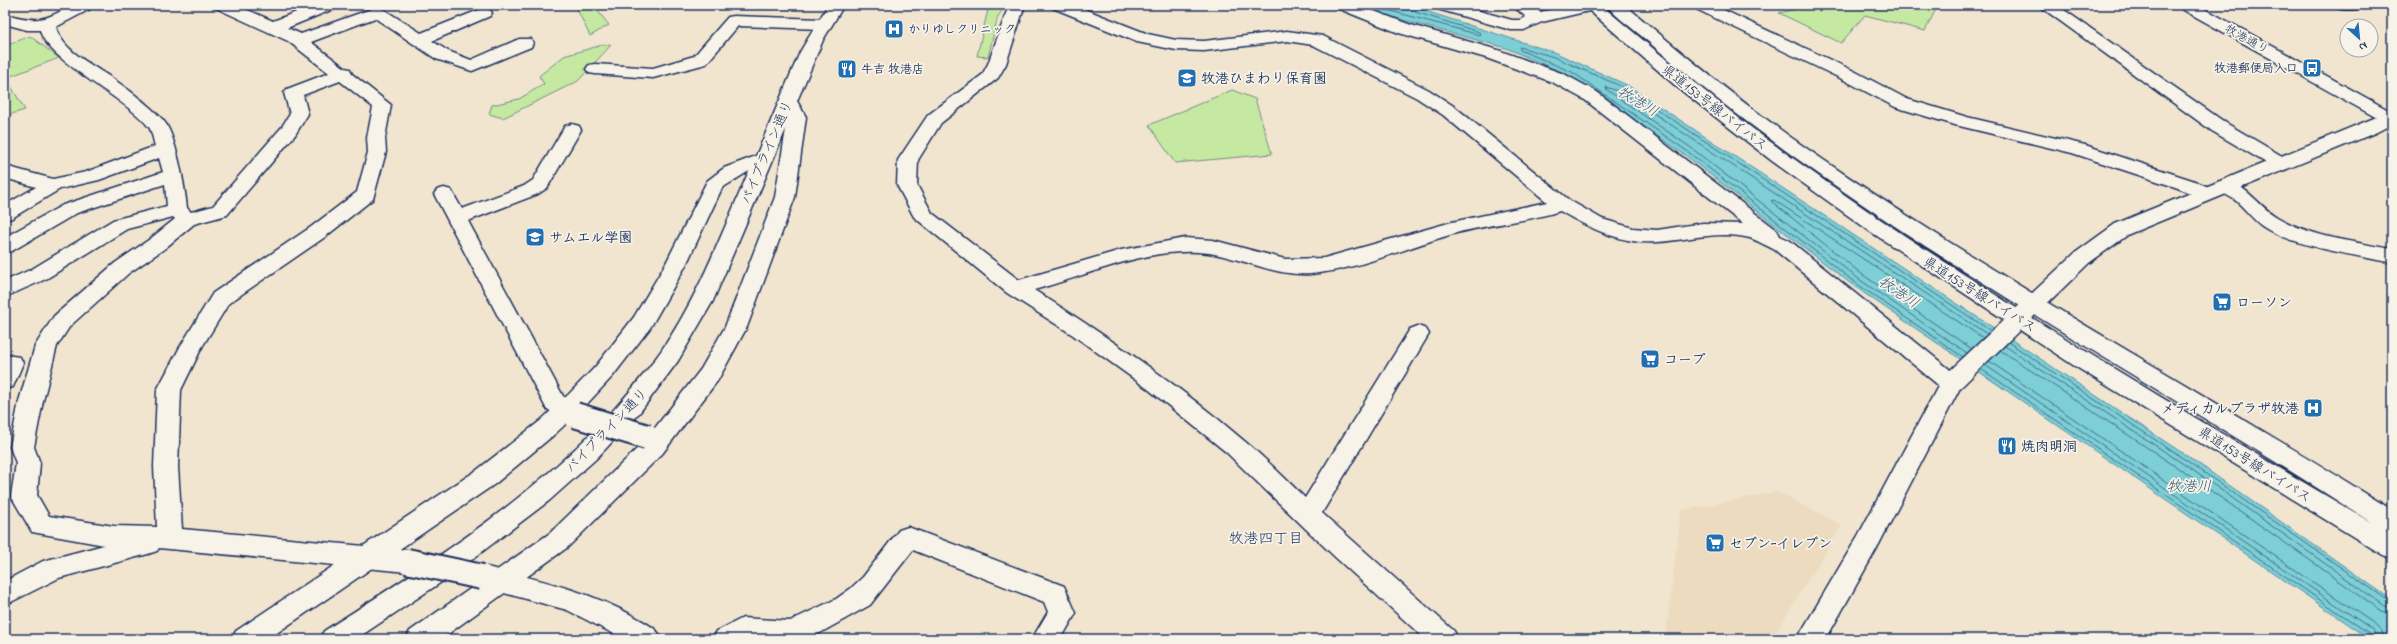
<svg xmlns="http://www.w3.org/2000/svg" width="2397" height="644" viewBox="0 0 2397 644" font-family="'Indie Flower','Klee One',sans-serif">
<rect width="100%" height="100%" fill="#f1e5d0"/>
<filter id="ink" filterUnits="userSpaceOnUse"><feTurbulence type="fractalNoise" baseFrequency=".025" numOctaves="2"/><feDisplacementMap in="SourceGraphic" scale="8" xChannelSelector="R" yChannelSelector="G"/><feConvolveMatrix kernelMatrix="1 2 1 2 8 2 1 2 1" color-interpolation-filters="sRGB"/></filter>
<g filter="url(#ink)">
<path fill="#eddbbf" d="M1777,492l65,33 -70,114h-89l-17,-5 15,-124z"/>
<path fill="#c6e9a2" stroke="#708c80" d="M573,5h20l16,20 -19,11 -14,-29z
M989,5h18l-9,11 -10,41 -11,-1z
M1793,5h145l-13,26 -60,-16 -24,28 -62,-30 17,-4z
M30,36l29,22 -53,20 19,32 -20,6v-70z
M602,45h9l-33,36 -75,37 -14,-4 3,-9 27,-6 25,-15 -5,-8 25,-20z
M1232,90l23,9 17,55 -97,9 -26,-38z"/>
<path fill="#7dced5" stroke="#568ea5" d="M1359,5h48l149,48 71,32 572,379 193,136v39h-22l-515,-352 -170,-132 -115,-79 -64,-28 -133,-36z"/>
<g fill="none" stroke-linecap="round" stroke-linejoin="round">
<path stroke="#426f8e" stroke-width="1" d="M1369,5l111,30 -1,-3 -67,-21 -3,-6
M2008,342l188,125 196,136
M2005,346l189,125 191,135 7,2
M1972,349l-109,-74 -92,-74 3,-1 209,138
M2000,350l190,126 192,135 10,3
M1967,353l-107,-73 -170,-133 -83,-57 -1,-3 17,6 364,241
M1963,357l-106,-73 -170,-133 -115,-79 -52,-22v-3l34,10 71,31 366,243
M1989,361l387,264 6,6 1,8
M1985,365l388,265 4,9
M1981,369l389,265 2,5"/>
<g stroke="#1b2f5e" stroke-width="3">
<path id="minor" d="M73,5h21l-2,3 -36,19c6,25 41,40 60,54 16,11 34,25 47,39 13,14 22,68 24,88l4,4 22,-6 68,-78 9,-14 -6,-21 3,-4 42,-16 -41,-32 -72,-33 -2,-3h22l37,16 42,-16h23l-2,3 -49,20 14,6 76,-27 6,2 38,24 63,-25 6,2 2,3 -2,3 -58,25 16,10 23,9 48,-21h12l2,4 -2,4 -59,24 -36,-12 -61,-41 -64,24 34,26 5,1 2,5 39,31 -6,33 1,14 -13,47 -48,38 -96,66 -27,44 -21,43 -3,77 4,62 225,21 9,3 4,8 -4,8 -9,3 -248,-24 -2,3 -9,3 -89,24 -54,27v-24l38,-20 61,-16 -72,-13 -21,-36 5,-33 -6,-16 9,-46 16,-55 19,-30 61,-53 35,-24 25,-20 -2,-2 -46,12 -81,50 -41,18v-16l27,-12 81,-49 54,-14 -2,-22 -88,29 -65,38 -7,2v-16l58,-32 100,-33 -4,-14 -60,22 -39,9 -48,29 -7,2v-15l31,-18 -31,-9v-12l48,13 33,-7 69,-26c-2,-6 -3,-16 -7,-20 -22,-28 -102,-66 -108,-96h-13l-22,-6v-10c35,9 37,7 68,-9zM340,81l33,26 -6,31 1,14 -11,40 -46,35 -98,66 -33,54 -23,43 -3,77 3,60 -43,-1 -65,-10 -12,-21 3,-32 -6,-16 9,-46 14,-55 13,-20 59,-53 35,-24 30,-25 33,-9 68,-80 13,-21 -5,-19z
M1009,5h16l-19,59 -8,14 -57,45 -23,37 -1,25 15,28 87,67 102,-30 64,-12 28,2 72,19 39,-1 128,-36 95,-20 -104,-87 -26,-17 -104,-53 -26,-4 -83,10 -28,-1 -39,-8 -84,-34 -2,-3h23l74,29 28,6 28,1 83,-10 36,5 106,54 26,17 114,93 33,19 31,9 24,2 46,-7 40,1 -158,-124 -33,-18 -66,-24 -87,-25 -62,-25 -2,-3h23l53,20 87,25 66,24 33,18 180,138 3,6 9,4 170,137 4,6 -4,6 -8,2 -8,-2 -168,-139c-8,-4 -17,-9 -25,-12 -31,-8 -62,2 -92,4 -35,3 -69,-14 -98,-31 -35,11 -72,13 -107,23 -45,13 -96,36 -142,40 -40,3 -74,-20 -113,-22 -56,-3 -111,24 -164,38 72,46 144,94 209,150 22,18 42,38 62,58l105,-169 8,-3 8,3 3,5 -107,179 132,118 4,8h-33l-90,-82 -109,-105 -78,-63 -75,-54 -66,-42 -93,-76 -17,-32 1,-25 30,-45 54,-40 6,-11z
M1432,5h26l54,15h9l5,-3 -14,-12h18l10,7 34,-7h30l-2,3 -60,14 -18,8h-13l-77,-22z
M1692,5h21l141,66 53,28 60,18 118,28 107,35 21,9 3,4 -3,4 -7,2 -7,-2 -21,-9 -106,-35 -117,-28 -60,-18 -53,-28 -148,-71z
M2038,5h19l169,118 61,36 3,4 -3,4 -7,2 -7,-2 -61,-36z
M2335,5h28l-2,3c-8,2 -16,2 -24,0z
M734,16l88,3 6,1 2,4 -2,4 -6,1 -84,-3 -32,38 -53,14 -58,-4 -6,-1 -3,-4 3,-4 6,-1 58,4 41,-12 34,-39z
M572,124l7,2 2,4 -34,58 -9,6 -70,27 95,175 20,13 4,6 -4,6c-15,5 -25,-5 -37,-13l-112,-214 3,-4 7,-2 7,2 11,19 62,-23 9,-6 32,-54z
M2225,180c23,6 33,26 52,37 33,20 78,25 115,32v14c-36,-8 -101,-17 -130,-37 -10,-7 -17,-18 -27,-26 -7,-5 -15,-7 -20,-14l3,-4z
M5,355l15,2 3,6 -10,24 -8,2z
M908,527l156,59 12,27 -15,26h-29l16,-27 -4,-10 -131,-52 -43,55 -50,28 -14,6h-93l4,-8 26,-13 47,3 46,-22 14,-10 13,-12 36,-47z
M487,567c52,13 103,24 150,51 10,6 20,10 25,21h-38l-57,-29 -89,-24 -4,-8 4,-8z"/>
</g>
<g stroke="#1b2f5e" stroke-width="3">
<path id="tertiary" d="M2392,113v11l-15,8 -248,102 -40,29 -129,125 -83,160 -51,91h-29l62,-105 84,-157 132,-124 40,-29 269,-110z"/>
</g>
<g stroke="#1b2f5e" stroke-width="3">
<path id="secondary" d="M828,5h16l-21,35 -26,61 9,16 -11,80 -48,130 -29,53 -56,74 -94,93 -127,92h-35l4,-8 140,-98 94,-91 57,-73 24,-42 50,-130 11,-68 -73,172 -35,60 -38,51 -43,46 -47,42 -101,77 -93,62h-36l4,-8c123,-79 252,-159 337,-280 38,-55 61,-119 88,-180l-27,17 -36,77 -36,63 -38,49 -27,29 -29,27 -61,51 -227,155h-36l4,-8 241,-161 63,-49 29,-27 27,-28 38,-49 31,-52 42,-84 17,-13 32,-12 44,-104z
M1583,5h18c61,51 121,102 186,149 187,135 387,251 585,369 -208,-135 -428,-252 -626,-402 -35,-26 -68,-54 -101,-82 -12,-11 -29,-21 -38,-34h18c59,50 118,99 181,143 189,131 392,240 586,362v23l-7,-2 7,4v24l-9,-4 -310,-190 -202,-133 -99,-71 -95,-74z
M2178,5h20l194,107v13l-6,-2 -206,-115z"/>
</g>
<use href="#minor" fill="#f7f3e8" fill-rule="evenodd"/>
<use href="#tertiary" fill="#f7f3e8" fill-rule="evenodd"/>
<use href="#secondary" fill="#f7f3e8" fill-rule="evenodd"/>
<g stroke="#1b2f5e" stroke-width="28" stroke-linecap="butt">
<path id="minor-bridge" d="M575,415l72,22
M407,561l75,16"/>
</g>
<use href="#minor-bridge" stroke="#f7f3e8" stroke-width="24"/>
</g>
</g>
<defs>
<g id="hospital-square" transform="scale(1)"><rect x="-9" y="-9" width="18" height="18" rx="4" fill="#1f6fb2" stroke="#f7f3e8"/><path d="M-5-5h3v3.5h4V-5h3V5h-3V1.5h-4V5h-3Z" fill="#fff"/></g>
<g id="bus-square" transform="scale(1)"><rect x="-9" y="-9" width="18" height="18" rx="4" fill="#1f6fb2" stroke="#f7f3e8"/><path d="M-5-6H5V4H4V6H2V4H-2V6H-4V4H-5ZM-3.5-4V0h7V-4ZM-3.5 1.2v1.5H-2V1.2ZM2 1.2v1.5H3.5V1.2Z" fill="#fff"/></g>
<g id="restaurant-square" transform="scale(1)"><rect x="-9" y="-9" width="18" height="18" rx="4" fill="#1f6fb2" stroke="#f7f3e8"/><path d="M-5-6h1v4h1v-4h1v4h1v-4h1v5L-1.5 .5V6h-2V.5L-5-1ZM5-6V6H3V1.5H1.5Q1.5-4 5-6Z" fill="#fff"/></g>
<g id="school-square" transform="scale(1)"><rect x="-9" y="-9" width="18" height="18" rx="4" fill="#1f6fb2" stroke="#f7f3e8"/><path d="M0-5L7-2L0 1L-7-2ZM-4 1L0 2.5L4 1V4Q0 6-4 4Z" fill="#fff"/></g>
<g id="supermarket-square" transform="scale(1)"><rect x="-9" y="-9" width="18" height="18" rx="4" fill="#1f6fb2" stroke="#f7f3e8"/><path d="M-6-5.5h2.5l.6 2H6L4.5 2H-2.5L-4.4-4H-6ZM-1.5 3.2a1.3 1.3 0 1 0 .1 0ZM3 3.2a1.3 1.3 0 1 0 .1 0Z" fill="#fff"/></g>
</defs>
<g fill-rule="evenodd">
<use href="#hospital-square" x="894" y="29"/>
<use href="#bus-square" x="2312" y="68"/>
<use href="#restaurant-square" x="847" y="69"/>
<use href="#school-square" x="1187" y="78"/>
<use href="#school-square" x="535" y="237"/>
<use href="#supermarket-square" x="2222" y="302"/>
<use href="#supermarket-square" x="1650" y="359"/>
<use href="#hospital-square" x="2313" y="408"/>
<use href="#restaurant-square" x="2007" y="446"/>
<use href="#supermarket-square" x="1715" y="543"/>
</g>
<g text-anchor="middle" stroke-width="3.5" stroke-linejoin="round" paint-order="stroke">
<g font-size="12" font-weight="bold" fill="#1b2f5e" stroke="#f7f3e8" text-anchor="start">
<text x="908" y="33">かりゆしクリニック</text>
<text x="2298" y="72" text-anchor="end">牧港郵便局入口</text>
<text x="861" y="73">牛吉 牧港店</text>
</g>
<g font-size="12" fill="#1b2f5e" stroke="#f7f3e8">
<text transform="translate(2247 39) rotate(29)" y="4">牧港通り</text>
</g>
<g font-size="14" font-weight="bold" fill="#1b2f5e" stroke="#f7f3e8" text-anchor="start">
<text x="1201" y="83">牧港ひまわり保育園</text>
<text x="549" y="242">サムエル学園</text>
<text x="2236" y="307">ローソン</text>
<text x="1664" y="364">コープ</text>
<text x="2299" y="413" text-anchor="end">メディカルプラザ牧港</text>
<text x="2021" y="451">焼肉明洞</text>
<text x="1729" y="548">セブン-イレブン</text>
</g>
<g font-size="14" fill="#1b2f5e" stroke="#f7f3e8">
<text transform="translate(1715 107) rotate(38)" y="5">県道153号線バイパス</text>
<text transform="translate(766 152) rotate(-67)" y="5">パイプライン通り</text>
<text transform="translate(1980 294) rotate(32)" y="5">県道153号線バイパス</text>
<text transform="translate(606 430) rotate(-46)" y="5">パイプライン通り</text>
<text transform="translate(2255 464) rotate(32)" y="5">県道153号線バイパス</text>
</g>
<g font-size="15" font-style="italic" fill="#34577c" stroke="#f7f3e8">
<text transform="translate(1638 101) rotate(31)" y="5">牧港川</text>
<text transform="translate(1899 292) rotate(34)" y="5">牧港川</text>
<text x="2189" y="491">牧港川</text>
</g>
<g font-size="15" fill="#1b2f5e" stroke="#f7f3e8">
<text x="1266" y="543">牧港四丁目</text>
</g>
</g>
<rect width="2397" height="644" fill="none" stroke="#f7f3e8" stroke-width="20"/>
<rect x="10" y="10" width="2377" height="624" fill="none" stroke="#1b2f5e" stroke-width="1.5" filter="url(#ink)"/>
<g transform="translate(2359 38) rotate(153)"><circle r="19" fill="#f7f3e8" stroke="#9fa5b1"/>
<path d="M0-3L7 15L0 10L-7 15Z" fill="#1f6fb2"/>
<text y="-6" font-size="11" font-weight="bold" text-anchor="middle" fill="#1b2f5e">N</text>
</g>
</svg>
